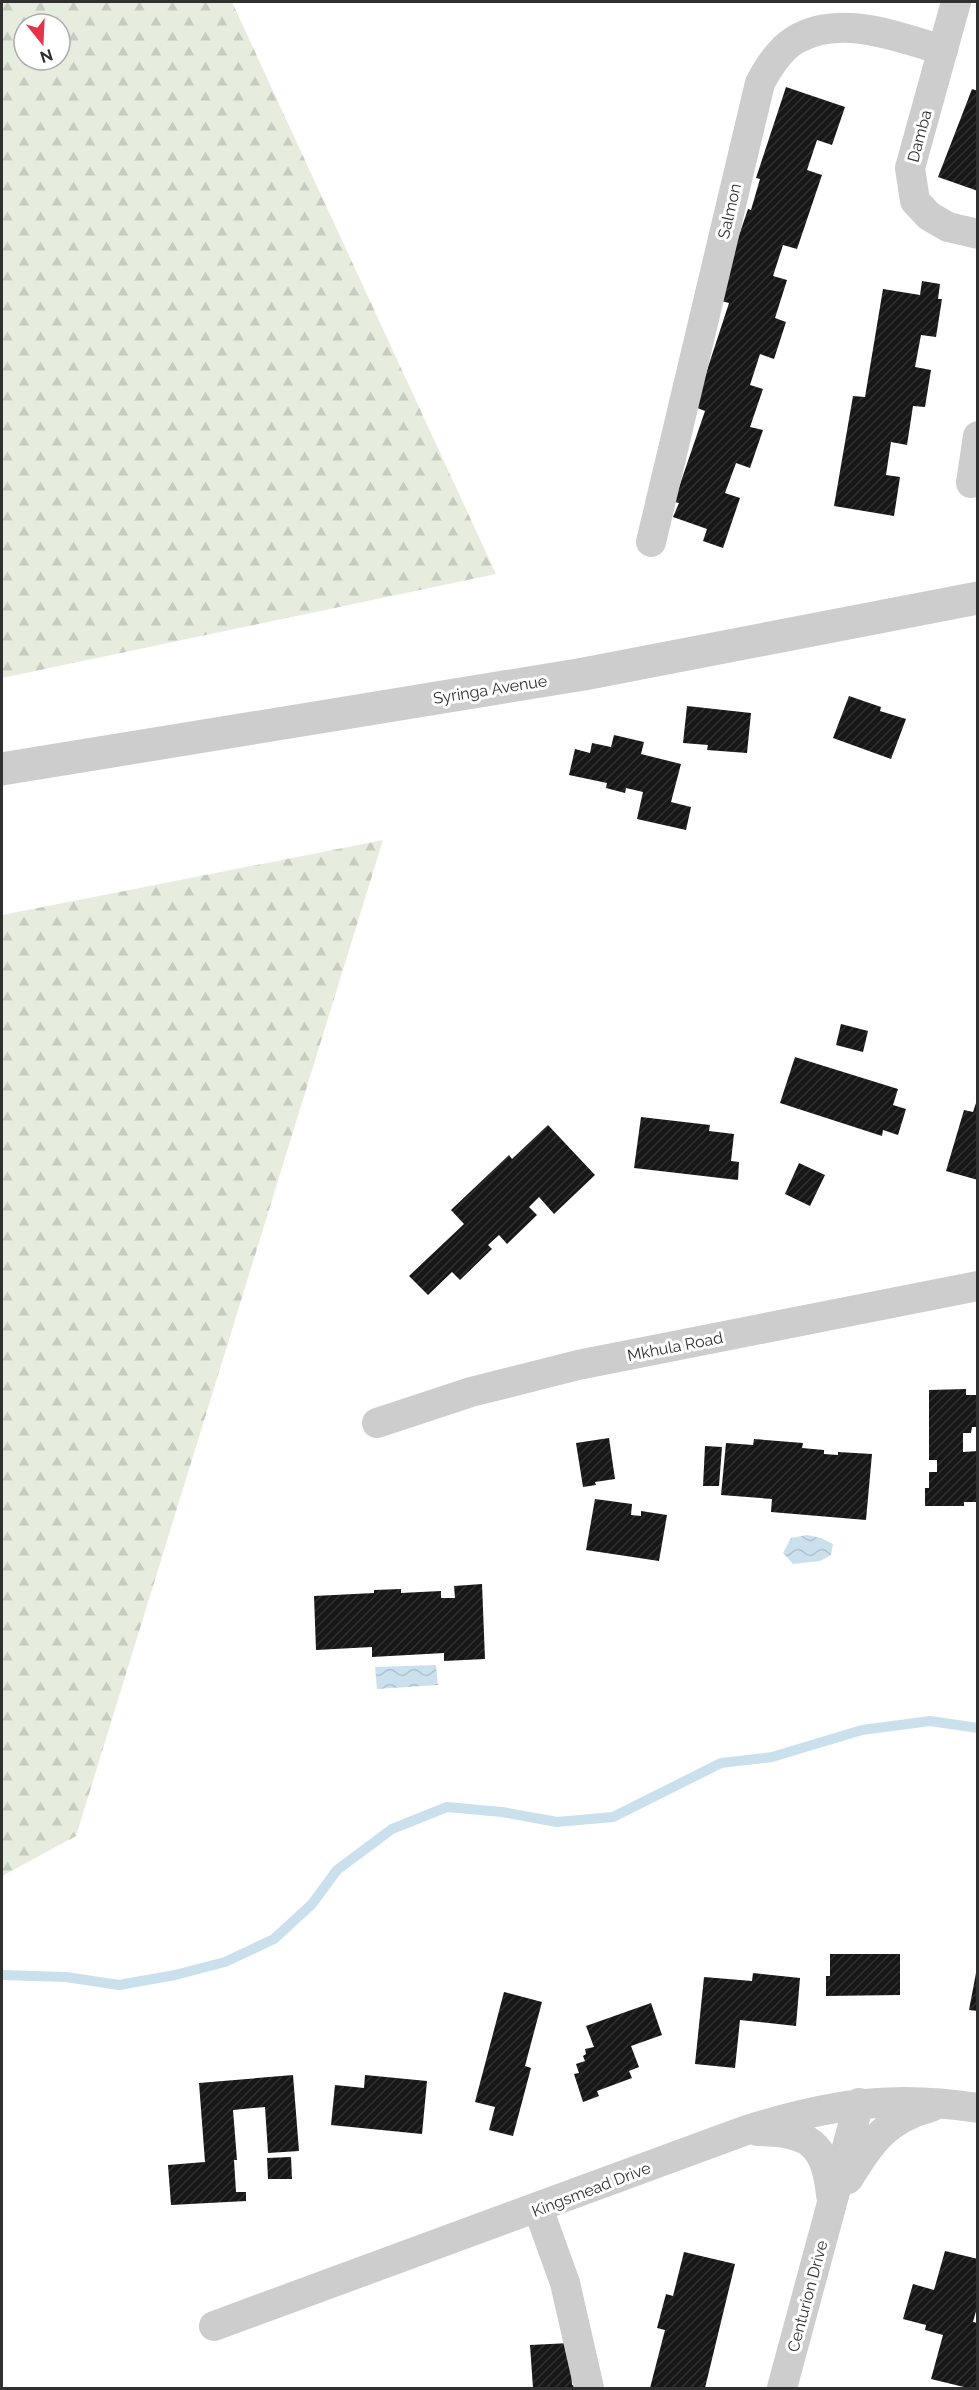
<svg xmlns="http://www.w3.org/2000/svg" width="979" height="2390" viewBox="0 0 979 2390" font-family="Raleway,sans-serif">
<defs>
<pattern id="forest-firs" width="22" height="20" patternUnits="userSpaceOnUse" patternTransform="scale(1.5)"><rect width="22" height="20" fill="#e7edde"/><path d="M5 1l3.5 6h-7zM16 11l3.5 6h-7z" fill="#c6ccbf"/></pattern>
<pattern id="water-waves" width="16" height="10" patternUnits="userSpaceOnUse" patternTransform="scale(1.5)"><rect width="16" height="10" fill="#cae1ed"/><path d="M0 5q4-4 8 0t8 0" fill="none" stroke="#aec1cc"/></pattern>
<pattern id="building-hatch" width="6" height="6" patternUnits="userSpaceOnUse" patternTransform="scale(1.5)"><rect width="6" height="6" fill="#171717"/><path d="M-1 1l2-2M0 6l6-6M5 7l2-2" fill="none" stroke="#303030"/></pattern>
</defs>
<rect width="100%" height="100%" fill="#fff"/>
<path fill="url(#forest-firs)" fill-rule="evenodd" d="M2,2h230l264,572 -494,104zM24,24h36v36h-36z
M383,840l-307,996 -74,40v-961z"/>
<path fill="url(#water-waves)" d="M807,1535l14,3 12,6 -2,11 -11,6 -27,3 -10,-11 8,-15z
M436,1665l2,20 -61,4 -2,-22z"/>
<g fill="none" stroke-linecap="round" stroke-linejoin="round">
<path stroke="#cae1ed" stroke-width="10" d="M2,1975l64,2 53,8 56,-10 50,-13 49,-23 38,-35 25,-34 55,-41 55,-22 55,5 55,10 56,-5 108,-54 51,-6 90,-27 68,-9 48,7"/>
</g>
<path fill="url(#building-hatch)" d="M786,87l59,20 -13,38 -15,-5 -10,30 15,5 -25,74 -14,-4 -10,31 14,4 -12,38 11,4 -12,37 -14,-5 -10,31 13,4 -13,38 13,3 -13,38 -14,-5 -11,30 15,5 -17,50 -20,-7 4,-12 -34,-12 6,-14 -5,-1 31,-91 -10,-4 34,-104 -12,-3 31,-91 3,1 9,-31 -4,-1z
M972,89l6,2v100l-40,-14z
M922,281l18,3 -2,15h4l-6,38 -15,-2 -6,32 16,3 -6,37 -12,-1 -6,39 -16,-3 -5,33 14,2 -6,39 -60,-10 19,-110 12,1 18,-108 37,6z
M849,696l32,11 -1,4 26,8 -15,40 -58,-21z
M687,706l64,7 -4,40 -40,-3 1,-5 -25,-2z
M614,735l30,7 -3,12 40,10 -10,38 20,5 -5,23 -49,-11 6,-27 -17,-4 -1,5 -19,-5 1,-5 -38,-8 6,-26 15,4 2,-10 19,4z
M841,1024l27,7 -5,21 -27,-7z
M795,1057l103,32 -5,16 13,4 -8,26 -15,-5 -1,6 -102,-33z
M978,1097v83l-32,-9 18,-61 9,2z
M641,1117l69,8 -1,6 25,3 -3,27 8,1 -1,18 -104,-12z
M548,1125l47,50 -41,39 -15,-17 -10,10 8,8 -30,29 -8,-9 -11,10 4,4 -32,31 -8,-8 -24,23 -19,-19 55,-52 -13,-14 58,-55 3,4z
M799,1163l26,12 -15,31 -25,-12z
M966,1389v6h12v32h-6l-1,6h-8v19l15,-1v51h-14v4h-39v-18h4v-16h8v-12h-8v-70z
M609,1438l6,41 -20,3 1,3 -13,2 -7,-44z
M754,1439l49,4 -1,5 22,2v4l14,1v-3l34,2 -6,66 -95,-8 1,-13 -51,-4 5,-52 27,2z
M705,1446l17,1 -3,39h-16z
M595,1499l37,5 -1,11 10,1v-5l26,4 -8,46 -73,-11z
M482,1584l3,75 -41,2v-8l-72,4v-10l-56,3 -2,-54 60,-3v-3l27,-1v4l40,-2v7h14l-1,-12z
M830,1954h70v41l-74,1v-20h4z
M753,1973l47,5 -4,48 -56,-6 -5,48 -40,-4 9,-87 48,4z
M976,1973h2v38l-9,-1z
M504,1992l38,10 -17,64 6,2 -18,68 -24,-6 6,-23 -20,-5z
M651,2003l11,32 -31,11 8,21 -10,4 3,7 -35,13 2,5 -16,6 -9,-28 5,-1 -3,-9 9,-3 -2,-5 3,-2 -1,-5 9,-2 -8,-21z
M293,2075l6,76 -31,2 -3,-46 -32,3 4,50h-3l2,32h10v9l-75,4 -3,-40 37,-3 -6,-79z
M365,2075l62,6 -5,53 -91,-9 4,-40 29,3z
M291,2157l1,22h-24l-1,-21z
M945,2251l33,8v45l-5,18 5,1v65h-10l-37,-9 12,-44 -18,-5 1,-5 -23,-6 10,-35 21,6z
M684,2252l51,12 -30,124h-55l15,-58 -8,-2 9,-34 7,2z
M570,2343l2,42h4v3h-43l-3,-43z"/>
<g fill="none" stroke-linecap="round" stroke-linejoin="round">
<path stroke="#cdcdcd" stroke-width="30" d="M956,2l-46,166 5,33 14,15 19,11 30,7
M971,483l7,-47
M651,542l109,-459c8,-15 20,-34 35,-43 45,-27 102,-3 148,10
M377,1423l94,-31 107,-27 400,-79
M758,2131c51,1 68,12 73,64
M848,2179c24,-38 38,-60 83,-72
M538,2208l27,75 24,105
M214,2326l530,-195c83,-26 146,-37 234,-23
M782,2388l77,-285"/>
<path stroke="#cdcdcd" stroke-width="33" d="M2,769l582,-95 394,-76"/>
</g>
<g text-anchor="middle" stroke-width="6" stroke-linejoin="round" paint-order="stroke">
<g font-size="16" fill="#303030" stroke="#fff">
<text transform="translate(919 136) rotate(-75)" y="6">Damba</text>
<text transform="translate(729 211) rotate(-77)" y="6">Salmon</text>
<text transform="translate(490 689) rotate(-9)" y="6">Syringa Avenue</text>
<text transform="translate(675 1346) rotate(-11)" y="6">Mkhula Road</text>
<text transform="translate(591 2189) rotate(-21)" y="6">Kingsmead Drive</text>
<text transform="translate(807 2296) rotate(-75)" y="6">Centurion Drive</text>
</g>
</g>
<rect width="979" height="2390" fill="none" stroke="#303030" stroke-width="6"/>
<g transform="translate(42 42) rotate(162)"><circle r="28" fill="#ffffff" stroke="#acacac" stroke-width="1.5"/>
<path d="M0-4.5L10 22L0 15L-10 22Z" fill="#e73247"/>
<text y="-9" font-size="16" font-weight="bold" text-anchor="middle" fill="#303030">N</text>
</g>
</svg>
